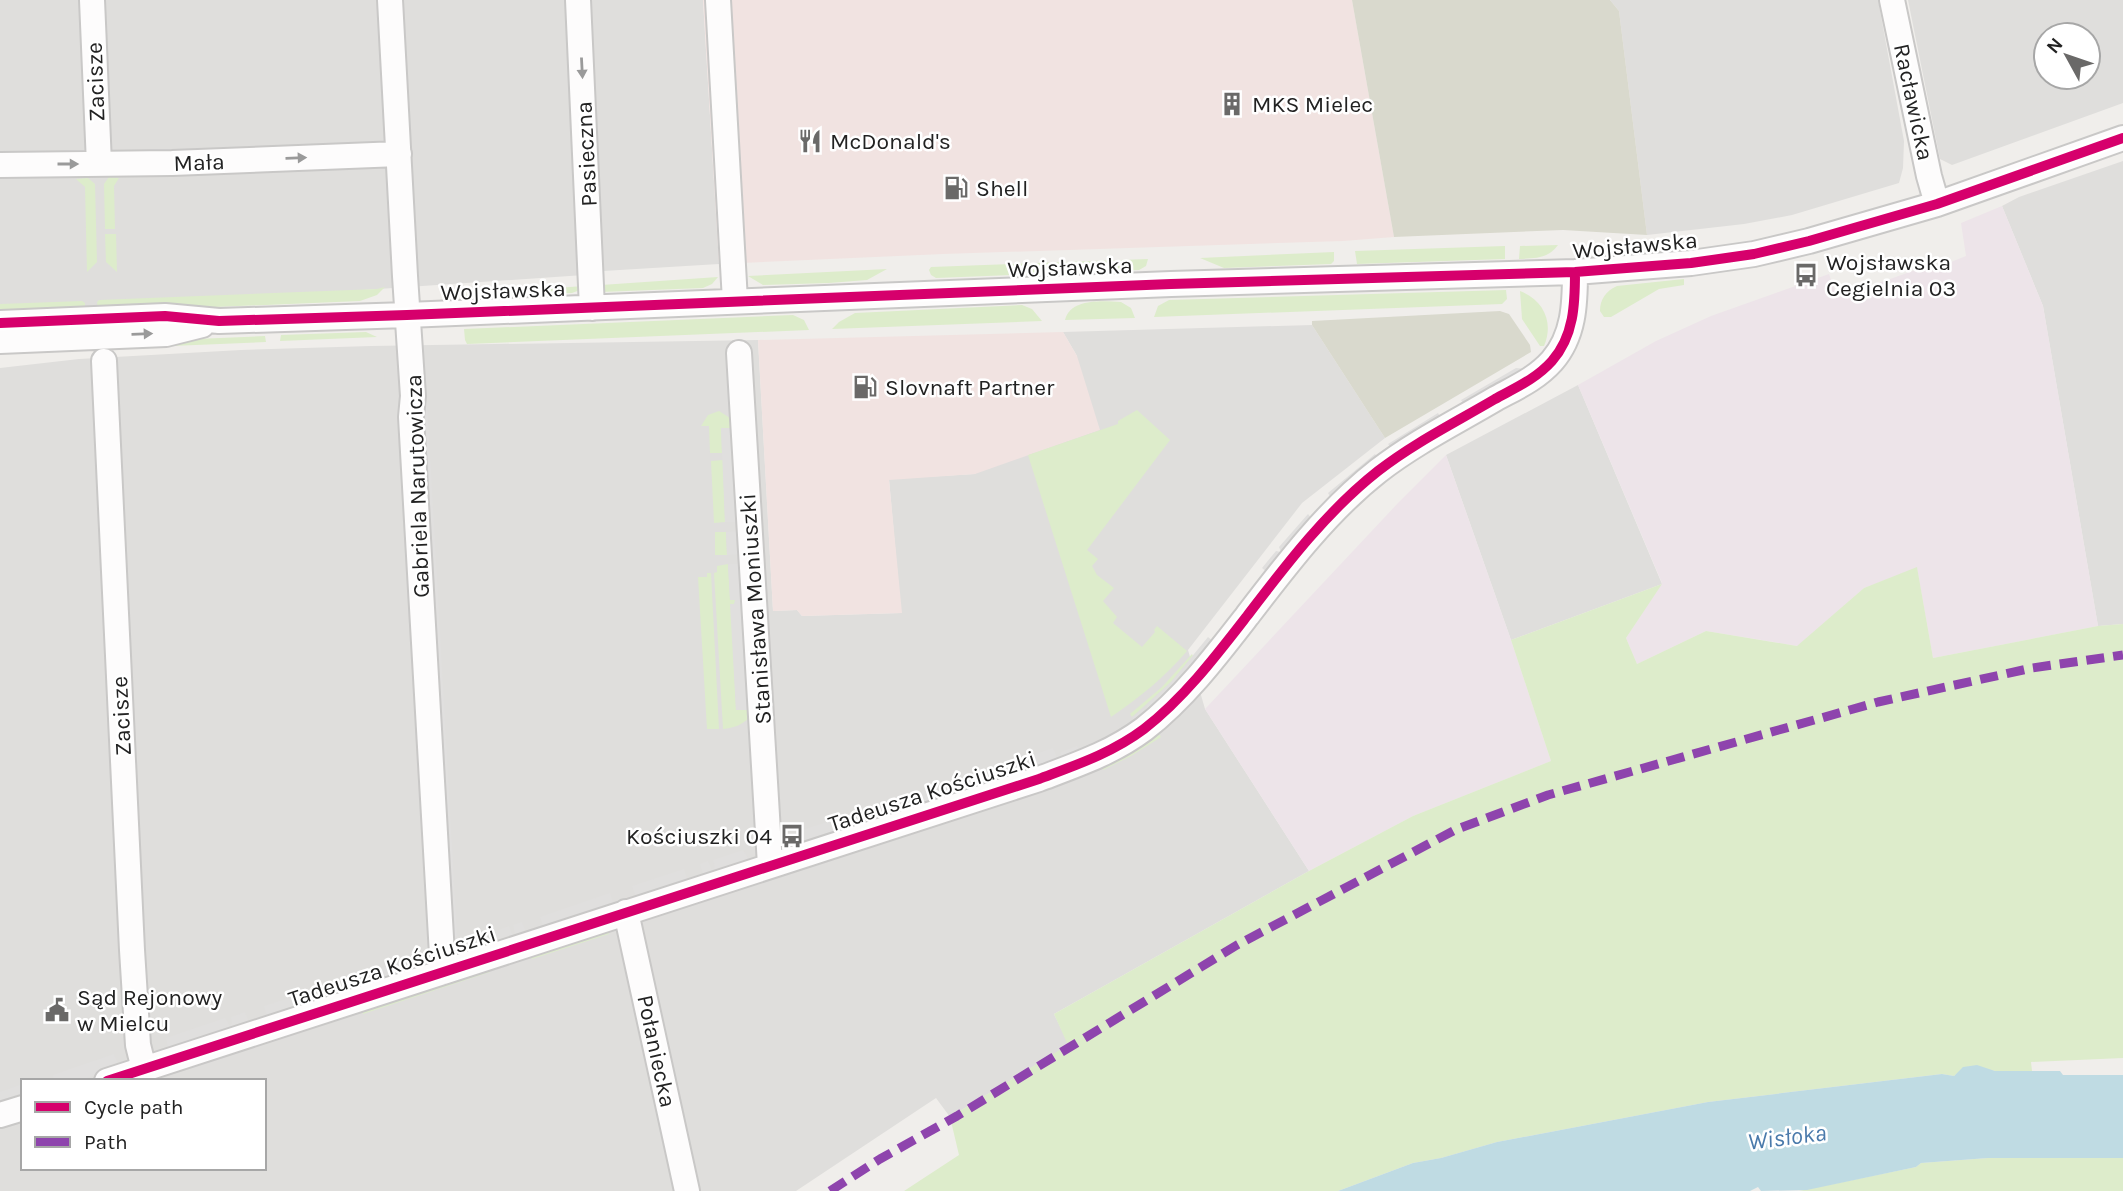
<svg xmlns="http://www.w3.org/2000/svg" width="2123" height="1191" viewBox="0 0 2123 1191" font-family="Karla,sans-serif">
<rect width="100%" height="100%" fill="#f0eeeb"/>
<path fill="#dfdedc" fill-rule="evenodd" d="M0,0h703l16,264 -116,7 -19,4 -584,40z
M1610,0h268l26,141 -1,27 -4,15 -107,32 -48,9 -97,11 -28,-224z
M1908,0h215v103l-171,62 -12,-6zM2088,35v42h-42v-42z
M2123,161v463l-25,2 -55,-320 -41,-100 17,-9z
M1312,325l73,113 -83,65 -114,147 17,59 104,162 -255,143 15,31 -119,72 -14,-19 -140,93h-796v-823l79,-9 162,-9 130,-4 387,-6 15,271 24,-1 5,6 99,-3 -12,-134 86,-5 102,-118 -14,-24zM23,1081h241v87h-241z
M1578,385l84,199 -151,56 -65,-185z"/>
<path fill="#f1e3e1" d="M703,0h649l42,237 -51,4 -400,13 -224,10z
M1063,332l14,24 23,74 -125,44 -86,6 13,133 -100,3 -5,-6 -24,1 -15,-271z"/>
<path fill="#ede4e9" d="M2002,206l41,100 55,320 -165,32 -16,-90 -53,20 -66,58 -92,-15 -69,33 -11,-26 36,-55 -84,-198 78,-44 55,-25 118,-42 8,24 84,-30 20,-2 25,-10 -5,-33z
M1446,455l65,185 40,121 -138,55 -104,55 -104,-162 193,-206z"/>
<path fill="#d9d9cd" d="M1352,0h258l9,11 28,224 -84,-5 -169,7z
M1500,311l9,3 21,31 1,7 -146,86 -73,-113v-4z"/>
<path fill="#ddeccb" d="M109,177l10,1 -5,8 1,43h-10l-1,-45z
M88,178l7,6 2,78 -10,10 -2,-85 -9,-8z
M105,234h11l1,38 -11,-10z
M1558,245c-10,14 -23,13 -39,14l1,-13z
M1505,246v13l-148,5 -2,-13z
M1334,252v9l-3,3 -107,4 -24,-10z
M1148,259l-2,7 -7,4 -203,8 -5,-3 -2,-5 2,-3z
M887,269l-20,11 -38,3 -66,2 -15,-9z
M718,277l-6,7 -9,4 -102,4v-7z
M1684,279v6l-25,4 -48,28h-7l-4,-6c0,-12 6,-20 17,-25z
M583,286l-3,4 -8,3 -107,4 -1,-2z
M385,287l-8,8 -17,6 -262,11 -1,-10 2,-2 278,-11z
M1506,290l1,9 -5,5 -348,13 4,-11 11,-6z
M1520,291c24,9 34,32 24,55h-4l-18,-27z
M82,301l3,2v9l-85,4v-12z
M1121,302l10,6 4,10 -70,2c6,-22 37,-19 56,-18z
M1022,305l10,4 10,12 -210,8 7,-7 16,-9z
M793,315l11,5 5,10 -342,14 -2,-4 -1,-11z
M366,332l11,5 -97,4 1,-6z
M265,336l1,6 -167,7v-6z
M1137,410l33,30 -83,110 11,9 -6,7 5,9 17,13 -11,13 14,16 -4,6 29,24 13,-15 -1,-2 3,-4 30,25c-22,26 -48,47 -76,66l-83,-262 90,-31v-3z
M719,411l11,7 5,10h-14l1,25h-12l-1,-27h-8l7,-11z
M723,460l2,62 -11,1 -3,-62z
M715,532h11l1,23h-12z
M728,564l2,35 5,1v4h-4l5,106h14v7c-8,8 -16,11 -27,12l-9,-156 3,-1v-6z
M1917,567l16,91 165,-32 25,-2v434l-92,4 1,9c-12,0 -24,1 -36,0 -20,-3 -24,-12 -42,5l-12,-2 -234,28 -211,40 -56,16 -28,5 -75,28h-434l55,-36 -9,-38 118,-72 -14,-31 255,-143 104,-55 138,-55 -40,-121 151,-56 -36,54 11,26 69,-33 91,15 67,-58z
M707,573h4l8,156h-12l-9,-152h9z
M1192,654l1,2 -22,26 -39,35 -2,-3 32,-27z
M1157,731l4,6 -30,19 -28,14 -1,-3z
M608,928l1,6 -77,25 -2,-5z
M488,967l2,5 -127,42 -2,-5z
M2066,1156l57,2v33h-324l117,-24 5,-4 67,-5z"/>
<path fill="#e0dfde" d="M1516,368l11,1 -62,37 -4,-6z
M423,401h4l30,535 -7,2 -30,-528z
M1438,413l4,7 -49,30 -5,-6z
M721,428h14l5,94h-15z
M1375,454l4,6 -47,40 -4,-7z
M1308,514l5,6 -45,53 -6,-5 14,-17 5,1 -2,-5z
M740,531l2,23 -15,1 -1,-23z
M728,564h14l8,146h-14l-6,-106h4l1,-4h-5z
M1208,637l6,5 -17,21 -60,60 -5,-6 11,-8 2,2h3l-1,-6 24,-23z
M1077,746l3,7 -72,24 -4,-12 49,-17 4,9 4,-2v-3z
M977,773l4,13 -35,12 -4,-13 16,-6 3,8 2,1 8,-4 -2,-8z
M927,790l3,13 -42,14 -4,-13z
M859,812l3,13 -61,19 1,-3 -3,-10z
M743,850l6,10 -45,17 -4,-13 8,-3 4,9 3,-3 -2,-7z
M684,869l4,13 -51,17 -5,-13z
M610,893l4,13 -69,24 -5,-13z
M522,922l5,13 -35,9 1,-4 -2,-7 18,-7 3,8h3l-2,-9z
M412,958l4,13 -74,24 -5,-12z
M308,992l5,13 -45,14 -4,-13z
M245,1012l5,13 -81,26 -3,-13 59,-20 5,8 2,-3 -1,-6z
M114,1054l5,13 -41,14h-24l-1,-6z
M23,1084v15l-23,7v-14z"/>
<path fill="#bfdbe3" d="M1977,1065l18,6h65l3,4h60v83h-135l-67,5 -5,4 -109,23 -46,1 -3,-4 -8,4h-412l75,-28 28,-5 56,-16 211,-40 234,-28 12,2 9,-9z"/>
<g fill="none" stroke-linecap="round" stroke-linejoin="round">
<g stroke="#c9c8c7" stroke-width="28">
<path id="minor" d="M92,0l7,164
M390,0l15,276 8,120 -2,21 32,555
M578,0l14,308
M718,0l17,301
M1892,0l37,176 8,28
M0,165l172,-2 227,-9
M0,323l165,-7 54,5 188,-6 764,-31 404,-12 116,-9 63,-9 55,-13 128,-37 186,-66
M0,341l166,-7 36,-9
M739,353l31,512
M104,361l28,589 6,95 6,24
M626,912l61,279
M107,1081l932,-302c37,-14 73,-26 105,-50 40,-31 72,-73 103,-113 39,-51 80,-105 131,-145 36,-28 78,-49 117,-72 20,-11 41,-20 57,-38 22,-25 23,-57 23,-89
M0,1115l23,-7"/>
</g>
<use href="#minor" stroke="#fdfcfc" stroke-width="24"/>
<path stroke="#8e44ad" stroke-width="9" stroke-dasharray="18 9" stroke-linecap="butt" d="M830,1191l50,-32 77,-43 280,-171 218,-115 93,-35 330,-93 154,-34 91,-13"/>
<g stroke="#fff" stroke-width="15">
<path id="cycleway" d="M0,323l165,-7 54,5 188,-6 764,-31 404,-12 116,-9 63,-9 55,-13 128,-37 186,-66
M107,1081l932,-302c37,-14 73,-26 105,-50 40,-31 72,-73 103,-113 39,-51 80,-105 131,-145 36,-28 78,-49 117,-72 20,-11 41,-20 57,-38 22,-25 23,-57 23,-89"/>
</g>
<use href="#cycleway" stroke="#d6006c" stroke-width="10"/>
</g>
<defs><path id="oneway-solid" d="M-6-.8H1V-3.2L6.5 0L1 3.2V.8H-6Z" transform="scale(1.75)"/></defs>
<g fill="#9a9a9a">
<use href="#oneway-solid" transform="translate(582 68) rotate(87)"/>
<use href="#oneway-solid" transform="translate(296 158) rotate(-2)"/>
<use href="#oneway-solid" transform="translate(68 164)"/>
<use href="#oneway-solid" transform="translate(142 334) rotate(-2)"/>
</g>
<defs>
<g id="building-bare" transform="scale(1.89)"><path d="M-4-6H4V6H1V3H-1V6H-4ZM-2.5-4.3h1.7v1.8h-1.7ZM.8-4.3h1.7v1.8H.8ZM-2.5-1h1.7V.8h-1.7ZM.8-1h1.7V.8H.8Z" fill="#6a6968" stroke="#fff" stroke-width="2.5" paint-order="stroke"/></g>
<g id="restaurant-bare" transform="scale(1.89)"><path d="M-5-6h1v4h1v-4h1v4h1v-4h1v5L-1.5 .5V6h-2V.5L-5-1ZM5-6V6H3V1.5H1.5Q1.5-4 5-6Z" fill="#6a6968" stroke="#fff" stroke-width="2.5" paint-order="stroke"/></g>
<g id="fuel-bare" transform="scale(1.89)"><path d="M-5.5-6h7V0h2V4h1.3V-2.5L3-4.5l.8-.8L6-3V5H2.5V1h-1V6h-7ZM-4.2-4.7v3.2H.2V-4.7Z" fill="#6a6968" stroke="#fff" stroke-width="2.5" paint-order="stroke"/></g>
<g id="bus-bare" transform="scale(1.89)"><path d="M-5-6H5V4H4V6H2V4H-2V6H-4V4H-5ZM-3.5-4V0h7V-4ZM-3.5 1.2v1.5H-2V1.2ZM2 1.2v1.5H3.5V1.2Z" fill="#6a6968" stroke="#fff" stroke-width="2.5" paint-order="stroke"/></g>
<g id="civic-bare" transform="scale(1.89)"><path d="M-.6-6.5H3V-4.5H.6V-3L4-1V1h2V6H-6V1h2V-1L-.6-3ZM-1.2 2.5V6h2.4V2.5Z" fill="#6a6968" stroke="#fff" stroke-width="2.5" paint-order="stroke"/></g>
</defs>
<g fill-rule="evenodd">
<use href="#building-bare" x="1232" y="104"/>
<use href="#restaurant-bare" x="810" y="141"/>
<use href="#fuel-bare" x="956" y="188"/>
<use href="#bus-bare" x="1806" y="275"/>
<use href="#fuel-bare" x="865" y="387"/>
<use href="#bus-bare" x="792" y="836"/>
<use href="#civic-bare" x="57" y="1010"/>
</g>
<g text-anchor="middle" stroke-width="5" stroke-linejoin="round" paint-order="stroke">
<g font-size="23" fill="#222" stroke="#fff">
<text transform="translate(95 82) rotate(-92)" y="8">Zacisze</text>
<text transform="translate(1914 102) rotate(78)" y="8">Racławicka</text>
<text transform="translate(586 154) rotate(-93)" y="8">Pasieczna</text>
<text transform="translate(199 162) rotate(-2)" y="8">Mała</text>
<text transform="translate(1635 245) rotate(-5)" y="8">Wojsławska</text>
<text transform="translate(1070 267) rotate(-2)" y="8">Wojsławska</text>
<text transform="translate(503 290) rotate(-2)" y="8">Wojsławska</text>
<text transform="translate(417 486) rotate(-92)" y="8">Gabriela Narutowicza</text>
<text transform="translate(755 609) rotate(-94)" y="8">Stanisława Moniuszki</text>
<text transform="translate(121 716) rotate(-93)" y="8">Zacisze</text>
<text transform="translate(932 791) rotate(-18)" y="8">Tadeusza Kościuszki</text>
<text transform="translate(392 966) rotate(-18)" y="8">Tadeusza Kościuszki</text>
<text transform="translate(657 1051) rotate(78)" y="8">Połaniecka</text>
</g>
<g font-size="23" fill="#222" stroke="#fff" text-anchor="start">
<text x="1252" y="112">MKS Mielec</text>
<text x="830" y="149">McDonald's</text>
<text x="976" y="196">Shell</text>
<text x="1826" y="270">Wojsławska<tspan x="1826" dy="26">Cegielnia 03</tspan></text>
<text x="885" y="395">Slovnaft Partner</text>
<text x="772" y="844" text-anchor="end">Kościuszki 04</text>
<text x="77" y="1005">Sąd Rejonowy<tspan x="77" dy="26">w Mielcu</tspan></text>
</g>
<g font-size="24" font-style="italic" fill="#4a7aab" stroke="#fff">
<text transform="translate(1787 1137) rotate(-7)" y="8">Wisłoka</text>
</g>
</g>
<rect x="21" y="1079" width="245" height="91" fill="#ffffff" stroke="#a7a7a7" stroke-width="2"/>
<rect x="35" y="1102" width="35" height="10" fill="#d6006c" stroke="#a7a7a7" stroke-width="2"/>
<text x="84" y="1114" font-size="21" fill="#222222">Cycle path</text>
<rect x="35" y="1137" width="35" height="10" fill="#8e44ad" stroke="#a7a7a7" stroke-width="2"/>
<text x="84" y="1149" font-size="21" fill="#222222">Path</text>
<g transform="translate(2067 56) rotate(310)"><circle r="33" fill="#ffffff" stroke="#a7a7a7" stroke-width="2"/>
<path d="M0-5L12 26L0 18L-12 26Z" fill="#6a6968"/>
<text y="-10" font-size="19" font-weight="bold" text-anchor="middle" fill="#222222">N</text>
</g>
</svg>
